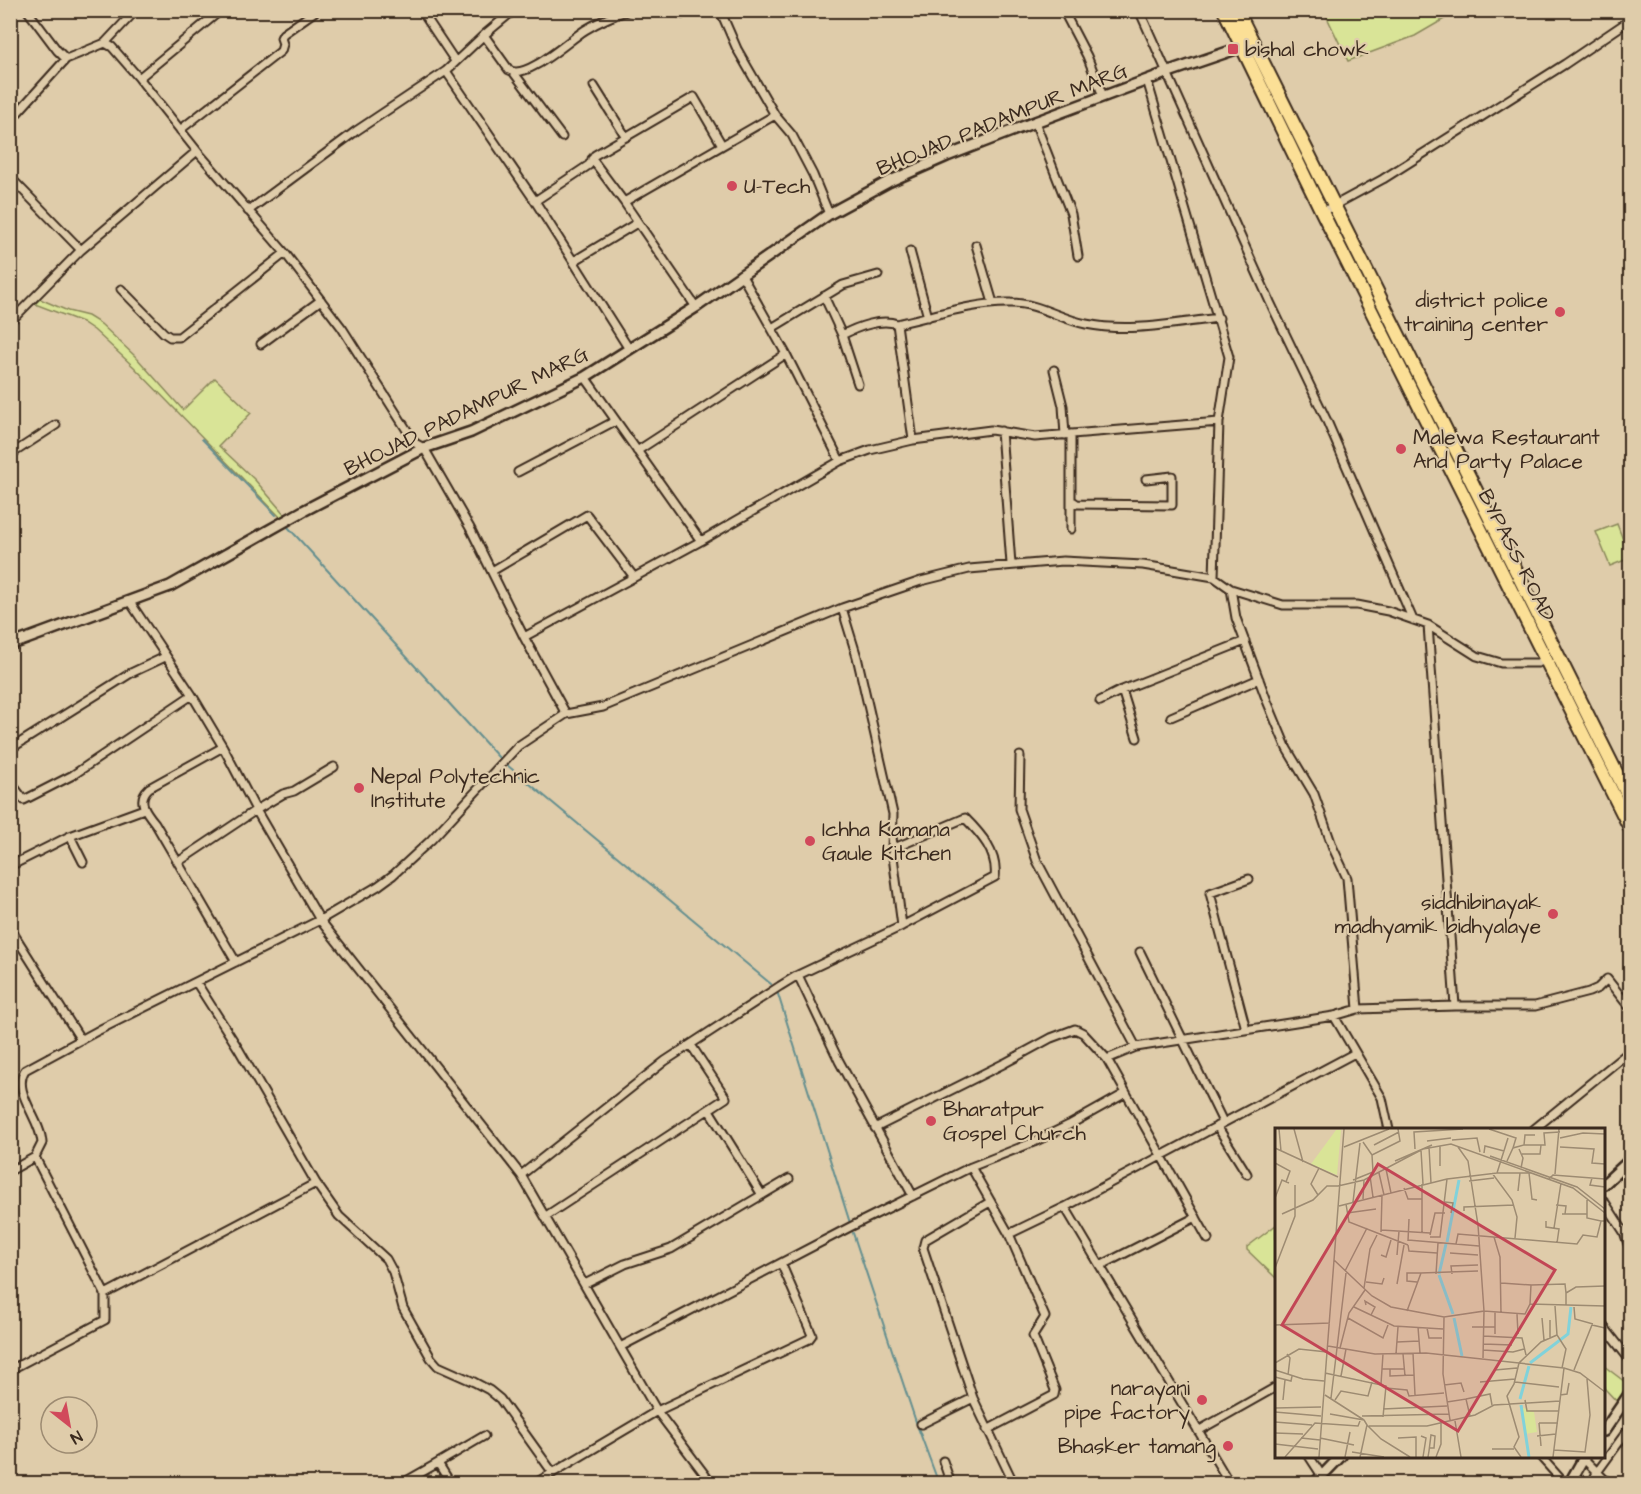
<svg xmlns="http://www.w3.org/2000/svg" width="1641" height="1494" viewBox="0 0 1641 1494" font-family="'Architects Daughter',sans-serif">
<rect width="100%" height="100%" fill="#dfccaa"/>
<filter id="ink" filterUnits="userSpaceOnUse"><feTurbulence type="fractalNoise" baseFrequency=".0167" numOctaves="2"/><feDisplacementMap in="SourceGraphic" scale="12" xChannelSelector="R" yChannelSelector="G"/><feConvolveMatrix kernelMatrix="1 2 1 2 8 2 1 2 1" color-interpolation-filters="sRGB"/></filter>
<g filter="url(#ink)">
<path fill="#d9e497" stroke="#8a875a" stroke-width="1.5" d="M1324,11h134l-43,25 -67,25z
M40,299l28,12 20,5 13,8 35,33 47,53 32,-32 36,35 -32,33 36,34 31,36 -4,3 -148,-152 -40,-37 -12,-8 -47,-18z
M1617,524l13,34 -20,8 -14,-34z
M1276,1225v53l-29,-28v-3z
M1604,1366l25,19 -8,21 -17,-18z"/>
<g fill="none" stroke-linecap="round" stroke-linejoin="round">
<path stroke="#658f8f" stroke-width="2" d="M202,439l74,76
M287,526l213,233
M507,765l264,219
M777,991l73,232
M853,1233l64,192 22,59"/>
<g stroke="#3b2a1e" stroke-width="11">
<path id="street" d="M27,10l30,40 9,9
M421,10l34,51
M673,10l9,4 12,-4
M720,10l17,39 38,66 17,20 21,40 16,39
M1063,10l24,46 16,40
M1139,10l131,292 56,117 87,201
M484,35l30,-25
M105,43l7,4 27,31 58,73 88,102 57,75 73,115 9,5 46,80 54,109 42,77
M446,71l89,130 94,148
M514,73l48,64
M139,78l82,-68
M1147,80l82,277 -10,65 -5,155
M594,86l32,51
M10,121l56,-62 39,-16 31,-33
M1035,122l36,92 7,42
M180,130l101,-79 2,-7 -2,-6 2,-4 34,-24
M592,159l32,43 72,105
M10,177l71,73 116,-99
M535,201l54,-36 6,-10 99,-58 28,48
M624,202l151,-87
M248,211l108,-80 90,-60 38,-36 25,35c17,11 60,-30 76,-40 13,-8 29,-15 44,-20
M1322,212l61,-33 182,-115 65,-44
M976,245l17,58
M910,251l18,66
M574,261l63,-38
M741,274l45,80 54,107
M121,289l43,44 6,4h9l106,-84
M824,296l18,39 16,49
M10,322l71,-72
M772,328l71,-43 35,-10
M842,335c15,-8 39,-17 55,-11
M261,344l60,-44
M1054,370l9,36 2,29
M585,377l116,164
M1001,431l10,133
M1071,434v66l6,4 95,1v-29l-26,3
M913,440l-16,-116c36,-8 78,-22 114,-21 27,0 49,16 75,21 44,9 88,-1 133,-6
M637,451l149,-97
M10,455l46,-30
M518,472l97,-51
M1071,500v29
M492,571l95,-56 47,62
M1231,589l5,29 31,83 20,48 27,45 19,54 14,30 11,131
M1428,625l27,381
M524,637l177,-96 139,-80 30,-11 43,-10 78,-10 44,7 184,-15
M1100,701l22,-11
M1171,717l88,-38
M1137,738l-15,-48 123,-49
M223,747l-74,41c-13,12 -3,24 6,35l81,139
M10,749l121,-76 34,-16
M1020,756l-1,53 18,52 99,186
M10,792l5,-4 9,12 49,-25 119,-80
M70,836l13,26
M892,849l73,-31c16,16 33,35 30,59l-93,49
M178,862l78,-52 27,-16 11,-3 40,-24
M10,866l60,-30 74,-27
M10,928l71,112
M1140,952l83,170
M798,975l41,86 74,135
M196,982l42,66 78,135 23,33 47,43 7,13 10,36 28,50 7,8 36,16 15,8 11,9 53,74
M1334,1016l48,82 7,32
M1246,1029l-36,-136 39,-14
M1107,1059l29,-12 198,-31 24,-7 97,-3h80l54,-14 9,-4 9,-9 23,29
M709,1110l53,85
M1217,1126l30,48
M875,1128l130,-65 46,-25 24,-9 8,4 24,26 101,180
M1533,1130l97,-79
M35,1157l70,137 211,-111
M971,1167l38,67 36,83 -12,19 22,54 -1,5 -67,35
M10,1171l25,-14 7,-14c-1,-24 -31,-52 -17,-73l74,-40 221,-110 -64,-110 -33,-63 -31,-52 -62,-93
M521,1175l144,-114 115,-75 18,-11 104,-49 -10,-77 1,-35 -36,-157 -15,-49
M1604,1201l20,31 6,18
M990,1202l-65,38 -2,8 50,150 41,86
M1065,1207l165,277
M546,1216l180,-118 -35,-53
M1009,1234l56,-27 290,-154
M1100,1266l96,-49
M585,1284l40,-20 46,-15 118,-70
M1604,1327l26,33
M620,1347l230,-120 121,-60 63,-25 35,-17 57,-32
M10,1370l95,-50v-26
M921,1424l52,-26
M1198,1431l78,-44
M1309,1456l13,20
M1540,1456l25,28
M1582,1460h3l24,24
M943,1461l8,23
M438,1463l46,-27
M401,1484l37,-21 13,21
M534,1484l123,-73 152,-72 3,-4 -31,-72
M712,1484l-55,-73 -136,-236 -201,-255 58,-34 15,-11 38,-35 87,-94 48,-32 37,-7 239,-99 79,-27 48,-12 94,-8 80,4 71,12 17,12 52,16h74l31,6 40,14 49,31 24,7h37l10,-4
M1591,1484l7,-13 32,-44"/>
</g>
<g stroke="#3b2a1e" stroke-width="14">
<path id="secondary" d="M10,645l160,-59 135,-76 119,-62 47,-16 114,-55 111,-70 133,-93 59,-32 59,-26 88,-34 131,-49 82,-28
M1604,1184l26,-24
M1604,1431l26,-38
M1314,1484l27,-28
M1569,1484l16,-28"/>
</g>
<g stroke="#3b2a1e" stroke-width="16">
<path id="highway" d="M1224,10l98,202 308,616
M1237,10l393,790"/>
</g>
<use href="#street" stroke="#dfccaa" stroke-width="7"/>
<use href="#secondary" stroke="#dfccaa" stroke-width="9"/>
<use href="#highway" stroke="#fbdf96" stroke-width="12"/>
</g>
</g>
<g fill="#d1495b" stroke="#dfccaa" stroke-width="2">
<rect x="1227" y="43" width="12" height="12" rx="3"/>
<circle cx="732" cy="186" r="6"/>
<circle cx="1560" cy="312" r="6"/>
<circle cx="1401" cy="449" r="6"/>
<circle cx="359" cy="788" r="6"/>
<circle cx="810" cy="841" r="6"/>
<circle cx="1553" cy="914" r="6"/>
<circle cx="931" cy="1121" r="6"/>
<circle cx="1202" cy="1400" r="6"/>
<circle cx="1228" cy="1446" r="6"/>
</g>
<g text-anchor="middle" stroke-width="4.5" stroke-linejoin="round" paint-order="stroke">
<g font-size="21" fill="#3b2a1e" stroke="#dfccaa" text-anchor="start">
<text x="1245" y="56">bishal chowk</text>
<text x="744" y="193">U-Tech</text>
<text x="1548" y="307" text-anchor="end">district police<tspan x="1548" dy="24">training center</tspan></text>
<text x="1413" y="444">Malewa Restaurant<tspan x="1413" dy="24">And Party Palace</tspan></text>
<text x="371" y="783">Nepal Polytechnic<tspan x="371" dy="24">Institute</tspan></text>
<text x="822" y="836">Ichha Kamana<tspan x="822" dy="24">Gaule Kitchen</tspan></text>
<text x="1541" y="909" text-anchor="end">siddhibinayak<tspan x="1541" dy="24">madhyamik bidhyalaye</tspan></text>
<text x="943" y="1116">Bharatpur<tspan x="943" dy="24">Gospel Church</tspan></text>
<text x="1190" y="1395" text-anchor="end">narayani<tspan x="1190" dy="24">pipe factory</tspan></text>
<text x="1216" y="1453" text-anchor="end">Bhasker tamang</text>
</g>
<g font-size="21" fill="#3b2a1e" stroke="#dfccaa">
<text transform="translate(1002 119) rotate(-22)" y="7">BHOJAD PADAMPUR MARG</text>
<text transform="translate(466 411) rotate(-26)" y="7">BHOJAD PADAMPUR MARG</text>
<text transform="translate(1517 555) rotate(63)" y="7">BYPASS ROAD</text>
</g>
</g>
<g transform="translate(1275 1128)">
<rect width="330" height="330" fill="#dfccaa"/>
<path d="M61,2h5l-4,45 -26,-11zM249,280l10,4 3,20 -12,2 -4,-25z" fill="#d9e497"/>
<path fill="none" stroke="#81d2da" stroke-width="3" d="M172,114l12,-62M164,146l7,-30M164,147l14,39M179,190l8,38M255,235l38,-29 3,-27M245,271l9,-33M246,277l8,52"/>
<path fill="none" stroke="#9d8b72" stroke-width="1.5" d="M4,1l2,22M19,1l9,33M214,1l27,9 -3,10M285,10l23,-5 22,1M177,12l25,-2 3,14M152,13l24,-3M88,14l9,13 28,-14 -2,-12M99,17l25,-13M249,17h21l-1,-12 16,-1M165,18v20M69,19l45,-18M154,19l2,36M285,19l34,2 -2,14 13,1M0,20l63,29M140,21l-1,-17 49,-3M244,21l4,9 -2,10M146,22l2,34M209,25l1,-7 19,5M247,26h18l1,-9M215,28l87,31 28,22M120,33l37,-16M232,33l6,-13 11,-3 1,-10h10M0,35l15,8 -4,11M111,41l5,24M104,45l5,22M217,45l20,27 5,17 -2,21M222,45l11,-35M254,45l3,26 5,1M280,46l4,-45M95,48l3,21M317,50l-2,7 15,2M274,51l4,-4 52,4M78,52l20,-8 -1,-17M194,53l25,-3M63,58l26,-6 59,-31 28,-5 122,44 32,25M129,60l4,11h14M243,63l2,-18M43,67l-7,-11 8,-16M0,70l7,-18 7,3M88,71l1,-19M312,72v18l14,3M78,74l7,-59M170,74l8,1 -2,10M71,76l3,18 59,23M281,77l10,1 -1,8M64,78l108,-27 50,-6h33M189,83v-4l50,-2M72,85l29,-4M7,86l31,-14 14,-14h11M287,86h25M271,93v6l13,2 -2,14M279,100l7,-45M106,102l49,3M106,104l1,-37M147,104v-48M155,107l5,-22h10M155,109h10l7,-58M219,109l6,20 1,56M133,112l71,6M133,113l1,-22M181,116l2,-10 119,10 6,-9 14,2 4,-16h4M133,117l1,6 28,2M175,125l28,2M106,127l5,2 5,-17M122,127l2,-24M59,132l38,36 19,11 53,10 40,-6 -6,-86 -10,-64 -10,-14M0,140l20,-52v-31M70,143l22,-43M161,146l2,-31M177,146l-1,-8 27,-1M91,154l16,2 2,-6M142,154l-10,-1v-8h14M226,155l30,2 -1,19M122,156l7,-39M256,157l34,-1 1,9M89,160l6,-39 7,-14M91,177l-1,-4 10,6 -4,8M280,178l2,29 9,14 -4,19M291,178v-13l10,-6 29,-1M79,179l40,19 49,3M299,179l1,12 18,5M132,183l14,-38 57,-2M242,186l1,20M169,189l-1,57 7,46M73,190l35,20 5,-13M267,190l2,22M275,192v19M0,197l55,-2M143,199l2,26M197,199h23M152,200l2,10h13M220,206v-22M208,208l39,2 4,17M122,214l22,-1M208,216l29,1M53,218l47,8 51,-1 138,15 16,5 25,19M65,220l9,-35 16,-23M208,222l30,2 11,-3M138,225l2,42M12,226l3,4 -2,17M121,226l2,-27M128,226l2,22M208,230l1,-47 41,3 5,-10 75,2M0,235l24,-14 28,3M107,241h22M115,241v7l24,-1M0,242l28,9 21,2M220,242l22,-2M299,242l18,-45 13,3M50,245l61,13 -3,31M66,248l5,-27M0,249l16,4 1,-5M205,254l35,-3M240,254l44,5M106,256l2,-30M169,257l17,-2 3,9M111,260l21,2 2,6 35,-3M50,267l39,25 -34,-6M285,267l7,-1 2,-11M56,270l15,-125M191,271l24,-5 2,11M8,272l2,-20M60,272l6,-9 27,5 4,-14M250,272l2,11h32M172,274l19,-3 4,17M0,280l46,-1M108,281l64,-3M0,284l46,4M87,288l87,-2M180,293l6,36M0,294l37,3M264,295l2,23M264,295h19M92,297l14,14 29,18M94,298h58l48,-11 19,-10 66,-4M0,305l28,1M146,308l5,2 -3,19M262,308l19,-2M26,310l19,2M45,310l34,7M123,310l18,-1v20M0,316l43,5M217,321h22M279,322l31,2 5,-37 -3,-36M77,324l32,5M10,329l30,-34 43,3 2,-5M44,329l25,-328M70,329l5,-25M85,329l7,-32 -3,-5M153,329l1,-6 2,-16 4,1 -1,12h-5M161,329l5,-13v-22M246,329l-7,-10 5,-10 -12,-41 7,-12 5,-21 22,-21 16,-7M278,329l11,-89"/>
<path fill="#c24655" fill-opacity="0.15" stroke="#c24655" stroke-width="3" d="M103,36l177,106 -97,161 -176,-106z"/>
<rect width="330" height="330" fill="none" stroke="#3b2a1e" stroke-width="3"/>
</g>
<rect width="1641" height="1494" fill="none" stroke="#dfccaa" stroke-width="36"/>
<rect x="18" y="18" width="1605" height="1458" fill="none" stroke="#3b2a1e" stroke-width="2" filter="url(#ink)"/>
<g transform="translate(69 1425) rotate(149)"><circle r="28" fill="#dfccaa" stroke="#9d8b72" stroke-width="1.5"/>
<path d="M0-4.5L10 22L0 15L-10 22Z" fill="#d1495b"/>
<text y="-9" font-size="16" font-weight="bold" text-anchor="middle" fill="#3b2a1e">N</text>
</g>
</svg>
